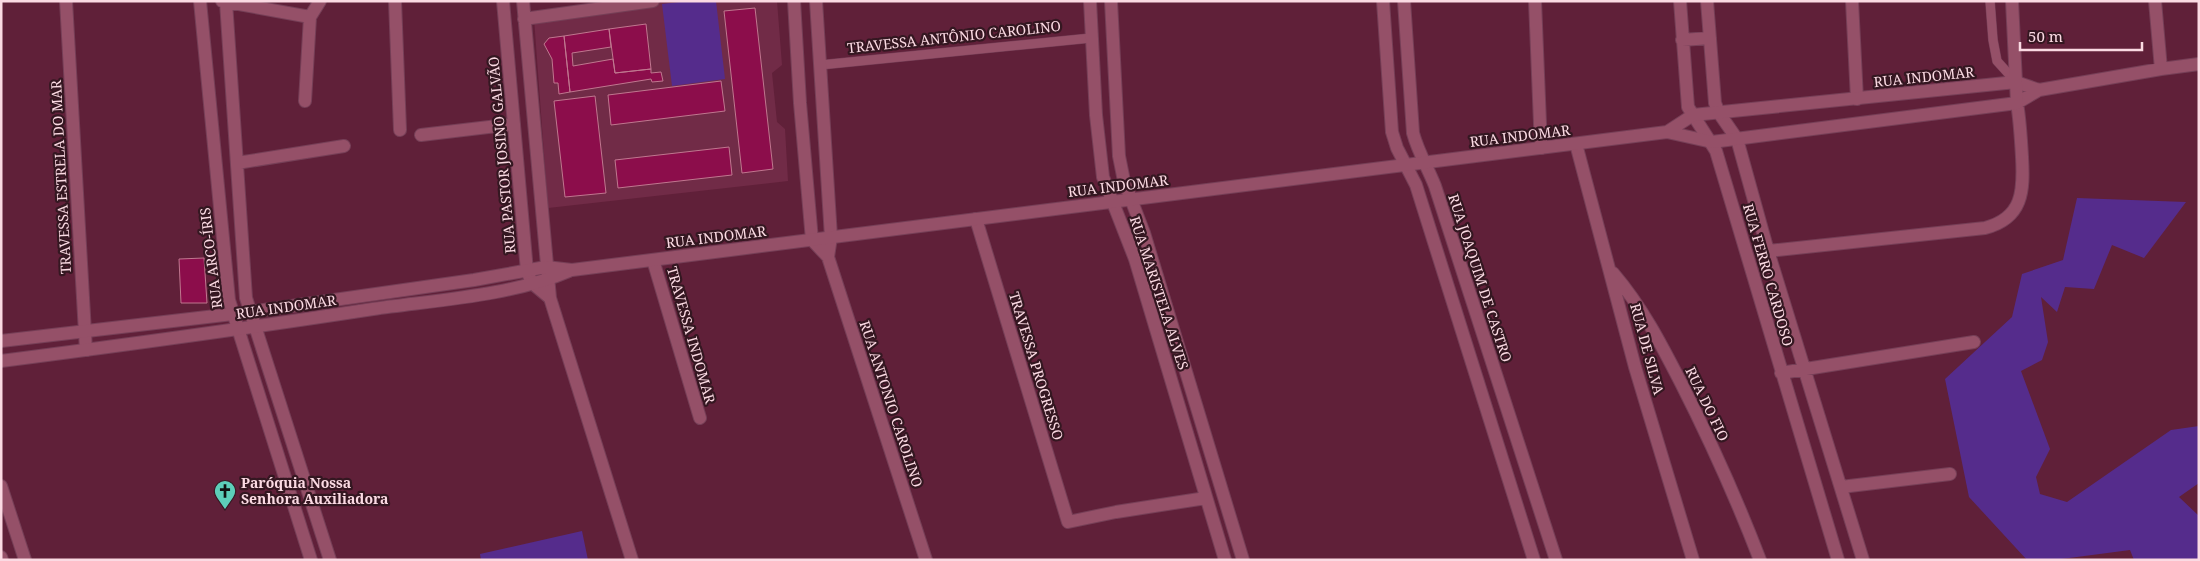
<svg xmlns="http://www.w3.org/2000/svg" width="2200" height="561" viewBox="0 0 2200 561" font-family="'Noto Serif',serif">
<rect width="100%" height="100%" fill="#602039"/>
<path fill="#712b47" d="M659,1h118l5,64 -10,8 5,49 8,7 3,52 -240,27 -14,-190z"/>
<path fill="#552c8c" d="M688,1h28l9,78 -53,7 -10,-82z
M2077,198l109,4 -42,56 -32,-13 -18,44 -29,-2 -8,25 -16,-15 7,45 -6,18 -21,11 29,78 -14,28 4,17 27,8 104,-72 28,-4v57l-20,14 20,19v44h-65l-4,-10 -76,10h-27l-58,-63 -24,-118 67,-62 10,-43 41,-14z
M582,531l6,29h-107l-1,-6z"/>
<path fill="#8c0d4b" stroke="#c0778f" d="M755,8l18,161 -31,4 -18,-162z
M646,24l5,45 -36,4 -6,-44z
M609,29l2,18 -39,6 1,13 40,-7 2,14 36,-4v4l10,-1 2,9 -11,1 -1,-3 -81,13 -6,-56z
M564,36l6,56 -11,2 -1,-11h-4l-2,-24 -8,-15 5,-6z
M721,81l4,30 -114,14 -3,-30z
M595,96l11,97 -41,4 -11,-96z
M729,147l3,28 -114,13 -3,-28z
M204,258l3,45h-26l-2,-44z"/>
<g fill="none" stroke-linecap="round" stroke-linejoin="round">
<g stroke="#763f57" stroke-width="10">
<path id="service" d="M1990,1l3,39 4,21 19,21
M820,65l271,-27"/>
</g>
<g stroke="#763f57" stroke-width="14">
<path id="minor" d="M66,1l20,349
M200,1l29,299 82,260
M222,1l88,16
M395,1l5,129
M503,1l24,270 5,12 18,15
M523,1l27,297 82,262
M794,1l6,102 12,137 16,17
M816,1l15,236 -3,20 98,303
M1090,1l6,114 7,62 32,82 90,301
M1111,1l8,155 5,25 20,52 99,327
M1383,1l9,131 5,16 19,37 118,375
M1404,1l9,132c5,19 15,35 22,53l121,374
M1535,1l6,147
M1680,1l8,106 28,44 122,409
M1707,1l8,102 4,10 18,26 31,112 95,309
M1852,1l5,98
M2155,1l6,68
M226,2l20,296 84,262
M524,19l129,-18
M1682,40l28,-2
M2016,82l23,8
M305,101l5,-84 10,-16
M421,135l93,-11
M1576,144l59,223 58,193
M237,163l107,-17
M976,219l92,303 48,-10 90,-14
M1768,251l217,-23c38,-10 39,-37 37,-71 -1,-18 -2,-36 -5,-54l22,-13 122,-21 38,-5
M653,260l47,158
M1613,273c29,34 48,71 68,110 29,57 56,117 79,177
M1781,373l193,-31
M1,486l24,74
M1841,487l109,-13
M1,557l1,3"/>
</g>
<g stroke="#763f57" stroke-width="14">
<path id="tertiary" d="M1667,132l26,-17 323,-33
M1,341l249,-29 224,-32 72,-13 26,3 1095,-138 45,10 305,-39 -5,-102
M1,361c124,-16 248,-33 372,-52 63,-9 138,-13 196,-38"/>
</g>
<use href="#service" stroke="#955068" stroke-width="9"/>
<use href="#minor" stroke="#955068" stroke-width="12"/>
<use href="#tertiary" stroke="#955068" stroke-width="12"/>
</g>
<defs>
<g id="church-pin" transform="scale(1.125)"><path d="M0 17L-7.5 6A9.5 9.5 0 1 1 7.5 6Z" fill="#5dceb9" stroke="#341721"/><path d="M-1.2-6h2.4v3.5h3.3v2.4h-3.3V6h-2.4V-.1h-3.3v-2.4h3.3Z" fill="#111"/></g>
</defs>
<g fill-rule="evenodd">
<use href="#church-pin" x="225" y="491"/>
</g>
<g text-anchor="middle" stroke-width="4.5" stroke-linejoin="round" paint-order="stroke">
<g font-size="14" fill="#fbdae3" stroke="#341721">
<text transform="translate(954 37) rotate(-6)" y="5">TRAVESSA ANTÔNIO CAROLINO</text>
<text transform="translate(1924 77) rotate(-6)" y="5">RUA INDOMAR</text>
<text transform="translate(1520 136) rotate(-7)" y="5">RUA INDOMAR</text>
<text transform="translate(502 155) rotate(-95)" y="5">RUA PASTOR JOSINO GALVÃO</text>
<text transform="translate(61 177) rotate(-93)" y="5">TRAVESSA ESTRELA DO MAR</text>
<text transform="translate(1118 186) rotate(-7)" y="5">RUA INDOMAR</text>
<text transform="translate(716 237) rotate(-7)" y="5">RUA INDOMAR</text>
<text transform="translate(211 258) rotate(-97)" y="5">RUA ARCO-ÍRIS</text>
<text transform="translate(1768 275) rotate(74)" y="5">RUA FERRO CARDOSO</text>
<text transform="translate(1480 278) rotate(72)" y="5">RUA JOAQUIM DE CASTRO</text>
<text transform="translate(1159 293) rotate(72)" y="5">RUA MARISTELA ALVES</text>
<text transform="translate(286 307) rotate(-8)" y="5">RUA INDOMAR</text>
<text transform="translate(691 335) rotate(74)" y="5">TRAVESSA INDOMAR</text>
<text transform="translate(1647 349) rotate(75)" y="5">RUA DE SILVA</text>
<text transform="translate(1036 366) rotate(73)" y="5">TRAVESSA PROGRESSO</text>
<text transform="translate(891 404) rotate(72)" y="5">RUA ANTONIO CAROLINO</text>
<text transform="translate(1707 404) rotate(64)" y="5">RUA DO FIO</text>
</g>
<g font-size="14" font-weight="bold" fill="#fbdae3" stroke="#341721" text-anchor="start">
<text x="241" y="488">Paróquia Nossa<tspan x="241" dy="16">Senhora Auxiliadora</tspan></text>
</g>
</g>
<rect width="2200" height="561" fill="none" stroke="#fbdae3" stroke-width="5"/>
<path d="M2020 42v8h122v-8" fill="none" stroke="#fbdae3" stroke-width="2.5"/>
<text x="2028" y="42" font-size="15" fill="#fbdae3" stroke="#341721" stroke-width="4" paint-order="stroke">50 m</text>
</svg>
